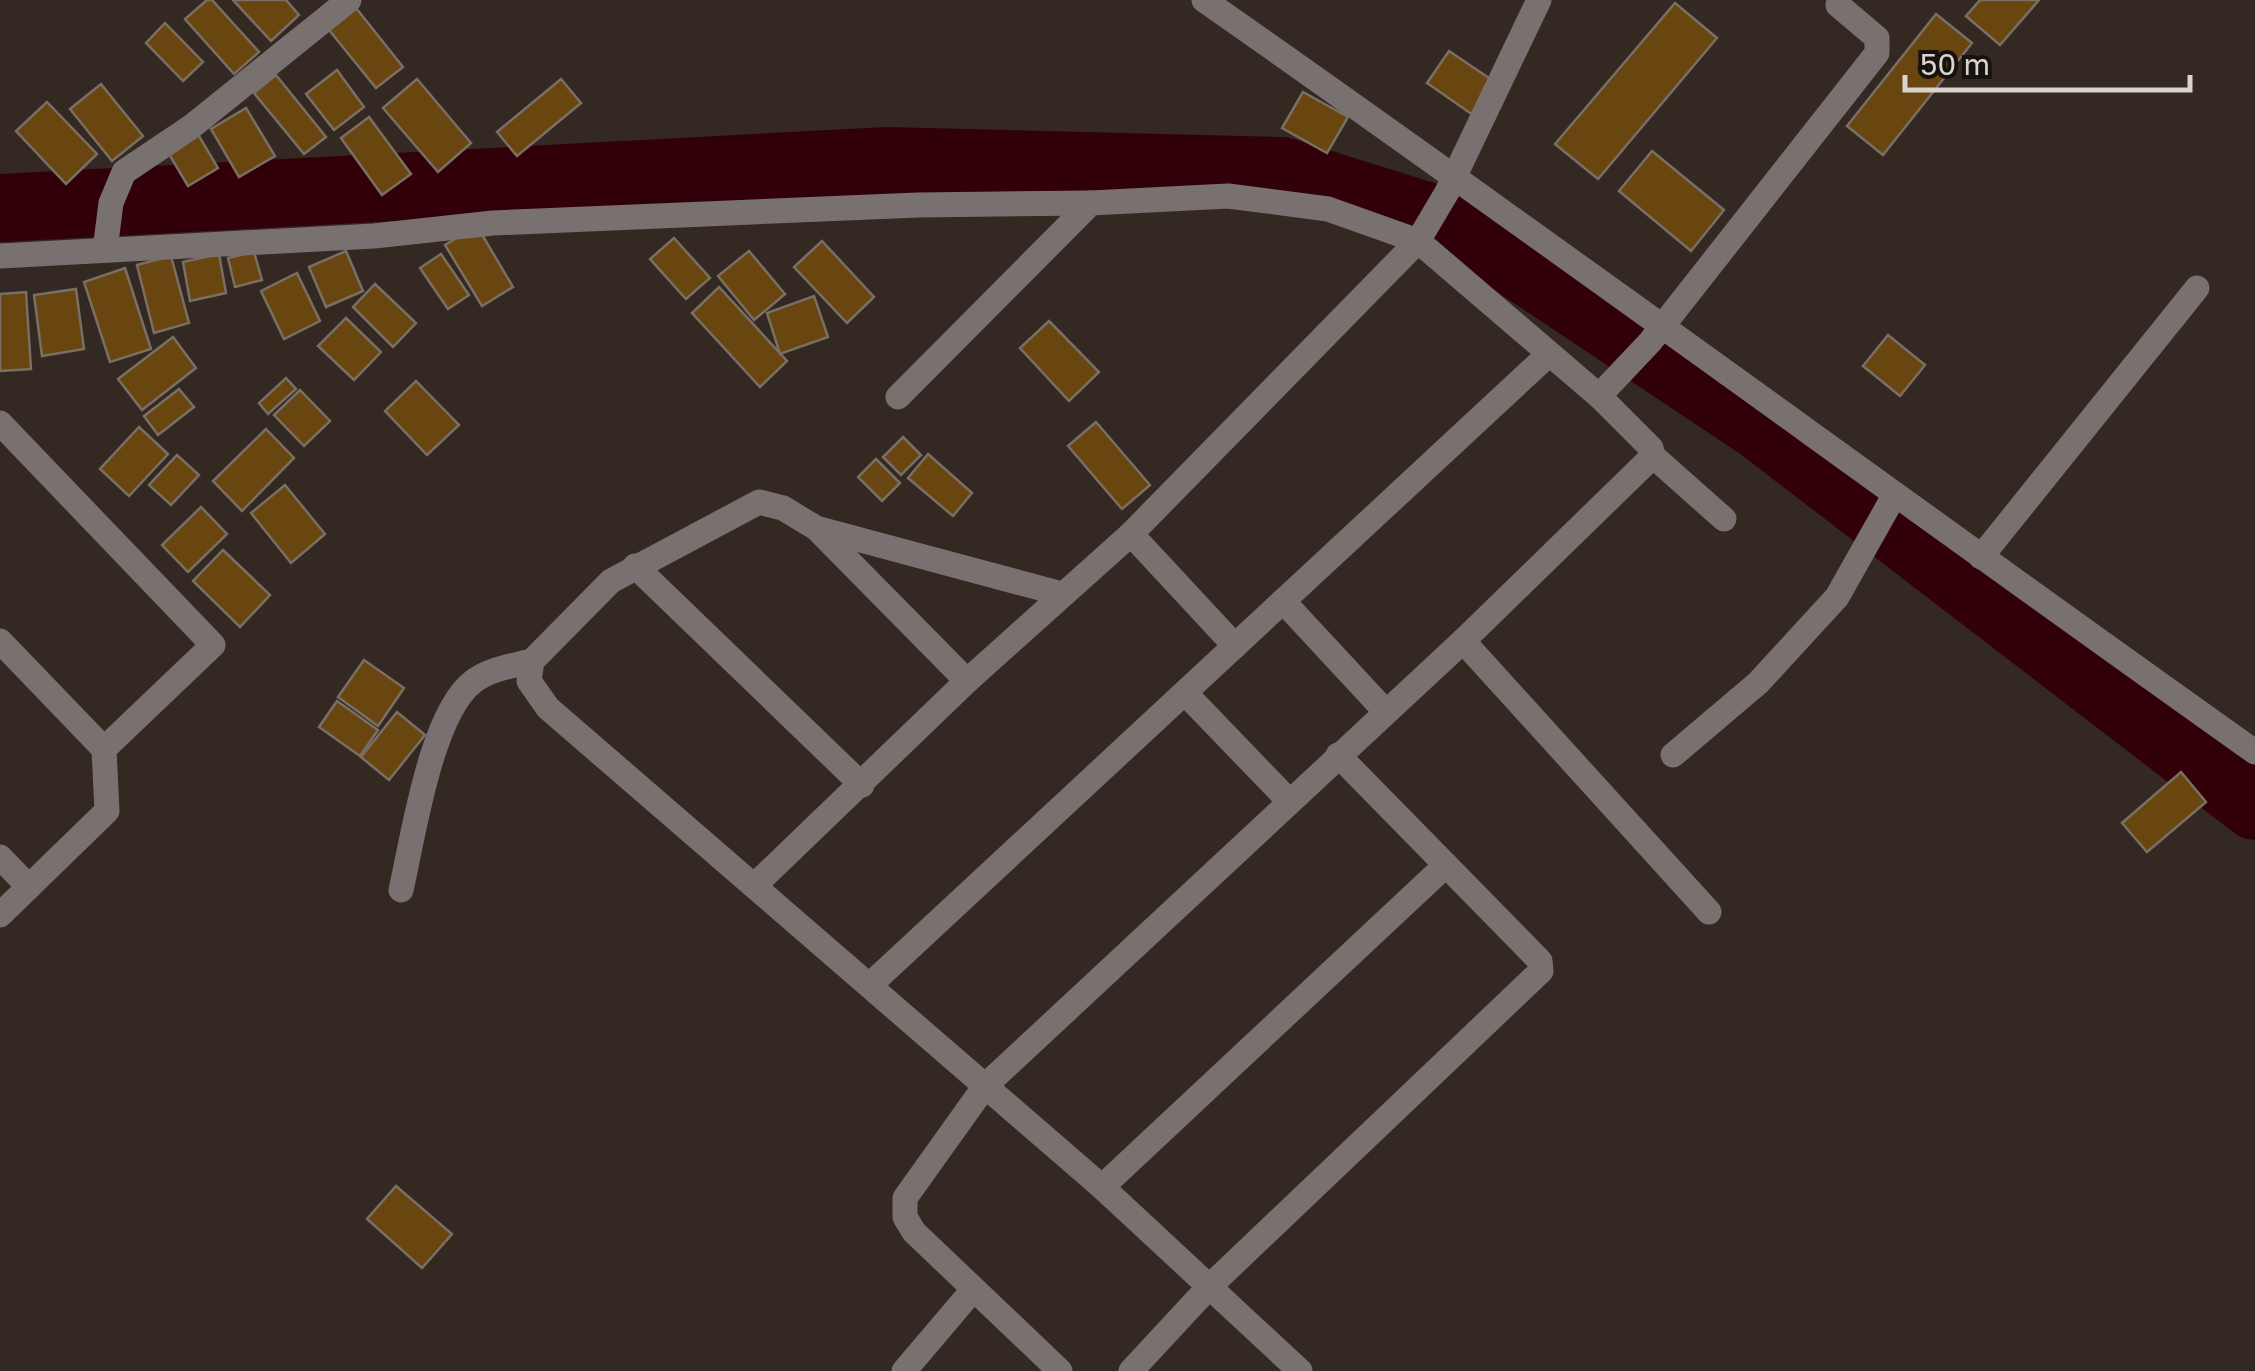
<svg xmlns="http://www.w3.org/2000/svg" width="2255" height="1371" viewBox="0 0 2255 1371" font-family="'Golos Text',sans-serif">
<rect width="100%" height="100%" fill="#342822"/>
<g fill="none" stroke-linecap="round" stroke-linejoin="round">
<!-- river -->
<path stroke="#310009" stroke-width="68" d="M0,208L887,161L1282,171L1461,227L1761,427L2255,806"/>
</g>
<!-- building -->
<g fill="#69450f" stroke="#796f64" stroke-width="2.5">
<path d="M207,0H212L259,52L234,74L185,19Z"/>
<path d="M233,0H286L299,15L271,41Z"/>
<path d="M1980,0H2039L2000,45L1966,16Z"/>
<path d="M1675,3L1717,38L1598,179L1555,144Z"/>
<path d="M356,8L403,67L376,88L329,30Z"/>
<path d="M1936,14L1972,43L1883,155L1847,126Z"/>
<path d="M165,23L203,62L183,81L146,43Z"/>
<path d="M1449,51L1495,82L1473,115L1427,83Z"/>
<path d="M337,70L364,107L334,130L306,94Z"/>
<path d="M276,75L326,137L304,154L254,93Z"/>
<path d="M417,79L471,143L438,172L383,108Z"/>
<path d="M561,79L581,103L517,156L497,132Z"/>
<path d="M101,84L143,136L112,161L70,109Z"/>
<path d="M1303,92L1348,117L1327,153L1282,128Z"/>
<path d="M47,102L97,154L66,184L16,131Z"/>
<path d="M246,108L275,156L239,177L211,129Z"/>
<path d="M369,117L411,174L382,195L341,138Z"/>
<path d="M196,131L218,168L188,186L166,149Z"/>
<path d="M1652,151L1724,210L1691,251L1619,191Z"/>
<path d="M477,226L513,287L482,306L445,245Z"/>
<path d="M674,238L710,278L686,299L650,259Z"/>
<path d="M822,241L874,297L847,323L794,267Z"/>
<path d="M346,251L363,291L326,307L309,267Z"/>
<path d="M749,251L785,294L754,320L718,276Z"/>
<path d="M254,252L262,280L235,287L228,258Z"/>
<path d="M219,254L226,293L190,301L183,262Z"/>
<path d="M441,254L469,295L448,309L420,268Z"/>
<path d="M171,256L189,323L154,333L137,265Z"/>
<path d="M125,268L151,349L110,362L84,282Z"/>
<path d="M297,273L320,321L284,339L261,291Z"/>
<path d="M375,284L416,323L393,347L353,307Z"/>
<path d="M719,287L787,361L760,387L692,313Z"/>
<path d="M76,289L84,349L42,356L34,295Z"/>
<path d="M26,292L31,369L0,371V294Z"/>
<path d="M814,296L828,337L780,354L767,313Z"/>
<path d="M346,318L381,352L354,380L318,346Z"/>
<path d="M1049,321L1099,372L1069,401L1020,348Z"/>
<path d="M1888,335L1925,365L1900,396L1863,366Z"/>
<path d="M173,337L196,368L142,410L118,379Z"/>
<path d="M286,378L296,389L268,414L259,403Z"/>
<path d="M416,381L459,425L427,455L385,411Z"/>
<path d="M179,389L194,407L158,435L144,416Z"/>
<path d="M300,390L330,421L304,446L274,415Z"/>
<path d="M1096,422L1150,485L1122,509L1068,446Z"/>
<path d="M139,427L168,454L129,496L100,469Z"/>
<path d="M266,429L294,458L242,511L213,481Z"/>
<path d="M903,437L921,455L901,475L883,457Z"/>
<path d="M928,454L972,493L953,516L908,478Z"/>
<path d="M177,455L199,475L171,505L149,485Z"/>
<path d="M876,459L900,483L882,501L858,477Z"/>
<path d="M285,485L325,534L291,563L251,513Z"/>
<path d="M201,507L227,534L188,572L162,545Z"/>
<path d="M223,550L270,595L240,627L193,581Z"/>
<path d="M364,660L404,688L378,726L338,697Z"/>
<path d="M337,701L378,730L360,756L319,727Z"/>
<path d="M397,712L425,735L389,780L361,757Z"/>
<path d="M2181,772L2206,802L2147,852L2122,823Z"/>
<path d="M396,1186L452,1234L422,1268L367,1219Z"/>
</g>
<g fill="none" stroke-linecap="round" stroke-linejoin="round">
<!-- minor -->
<g stroke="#797170" stroke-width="25">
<path d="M1204,0C1557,247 1904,503 2255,752"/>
<path d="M105,250L111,203L124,172L191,127L349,0"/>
<path d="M0,256L374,236L493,223L918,205L1091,203"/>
<path d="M1599,396L1650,342L1877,53V38L1838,5"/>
<path d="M898,397L1091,203L1228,196L1328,209L1418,241L1599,396L1651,448L1653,456L1724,519"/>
<path d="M0,423L213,645L104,749L107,811L0,915"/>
<path d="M820,532L967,681"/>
<path d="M1131,534L1235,646"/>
<path d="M1981,557L2197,288"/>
<path d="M635,566L862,785"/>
<path d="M1062,594L816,528L783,508L759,502L611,581L532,661L529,681L548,708L1102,1187L1300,1371"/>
<path d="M1283,601L1386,712"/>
<path d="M0,641L104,749"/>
<path d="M1463,641L1709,912"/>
<path d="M1185,693L1289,801"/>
<path d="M1673,755L1758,683L1837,597L1894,496"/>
<path d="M0,857L29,887"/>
<path d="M755,885L967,681L1131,534L1418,241L1447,192L1539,0"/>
<path d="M401,890C413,838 431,712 474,681C490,669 512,666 532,661"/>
<path d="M871,984L1549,354"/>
<path d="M1102,1187L1446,865"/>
<path d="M904,1371L972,1291"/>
<path d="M1060,1371L914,1232L905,1217V1198L985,1086L1463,641L1653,456"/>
<path d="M1131,1371L1208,1288L1541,971L1540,961L1338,755"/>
</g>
</g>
<!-- scale -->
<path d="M1905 75v15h285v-15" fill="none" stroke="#dbd3ce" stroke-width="5"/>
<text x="1920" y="75" font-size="30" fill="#dbd3ce" stroke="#18120f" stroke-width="8" paint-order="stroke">50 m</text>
</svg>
